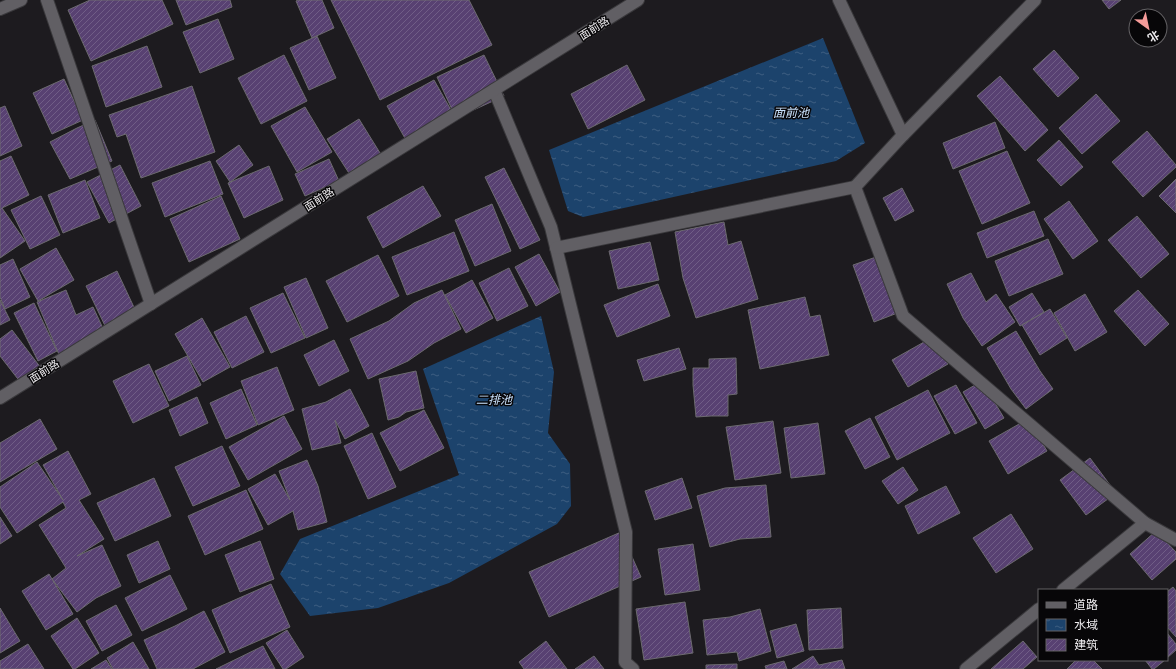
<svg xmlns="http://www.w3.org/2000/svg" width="1176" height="669" viewBox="0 0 1176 669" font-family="'Roboto Condensed','Noto Sans SC',sans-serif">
<defs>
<pattern id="water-ripples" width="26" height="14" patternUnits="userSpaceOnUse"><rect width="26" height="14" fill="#1c436c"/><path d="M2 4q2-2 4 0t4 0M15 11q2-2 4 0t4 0" fill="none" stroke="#3d5e81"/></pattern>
<pattern id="building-hatch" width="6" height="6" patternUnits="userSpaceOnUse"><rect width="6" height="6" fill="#584172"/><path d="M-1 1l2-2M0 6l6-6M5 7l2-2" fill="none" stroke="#705d86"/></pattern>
</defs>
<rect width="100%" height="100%" fill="#1d1b1f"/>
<!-- water -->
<g fill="url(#water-ripples)">
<path d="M823,38L865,143L836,161L583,217L568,211L549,150Z"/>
<path d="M541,316L554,372L548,433L570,464L571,506L557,524L449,583L378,608L310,616L280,574L300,539L459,475L423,369Z"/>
</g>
<!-- building -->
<g fill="url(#building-hatch)" stroke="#6c6a6f">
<path d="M90,0H162L173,24L91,61L68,10Z"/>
<path d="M176,0H230L232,7L186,25Z"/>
<path d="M298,0H322L334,28L312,38L296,1Z"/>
<path d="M331,0H469L492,45L380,100Z"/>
<path d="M1102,0H1121L1109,9Z"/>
<path d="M218,19L234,59L200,73L183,32Z"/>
<path d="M317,36L336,78L309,90L290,48Z"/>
<path d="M147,46L162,87L106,107L92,66Z"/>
<path d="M1054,50L1079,78L1058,97L1033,69Z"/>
<path d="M284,55L307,101L261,124L238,78Z"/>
<path d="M484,55L504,96L456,118L437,77Z"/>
<path d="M627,65L645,100L588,129L571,94Z"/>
<path d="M1000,76L1048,130L1025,151L977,96Z"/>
<path d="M64,79L83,120L52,134L33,93Z"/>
<path d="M434,80L455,117L407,142L387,106Z"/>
<path d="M192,86L215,152L141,178L126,134L117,137L109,115Z"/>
<path d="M1096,94L1120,121L1082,154L1059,128Z"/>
<path d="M5,106L22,146L0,156V108Z"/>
<path d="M305,107L332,152L297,172L271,126Z"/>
<path d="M359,119L385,161L354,181L327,139Z"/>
<path d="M95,120L112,161L70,179L50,142L77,128Z"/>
<path d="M995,122L1005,148L953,169L943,143Z"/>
<path d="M1147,131L1176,165V167L1143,197L1112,162Z"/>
<path d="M1059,140L1083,167L1061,186L1037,160Z"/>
<path d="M239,145L253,165L230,182L216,161Z"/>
<path d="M1007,151L1030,203L982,224L959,171Z"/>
<path d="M11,156L29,195L2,208L25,241L0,258V161Z"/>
<path d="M329,159L339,181L305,196L295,174Z"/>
<path d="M210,161L223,194L165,217L152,183Z"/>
<path d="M120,165L141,206L109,223L87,182Z"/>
<path d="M269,166L283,200L244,218L228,183Z"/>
<path d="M504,168L540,240L520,249L485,177Z"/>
<path d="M1176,179V213L1159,196Z"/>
<path d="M85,180L100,218L63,233L48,195Z"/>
<path d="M423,186L441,216L383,248L367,217Z"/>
<path d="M902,188L914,211L895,221L883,198Z"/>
<path d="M41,196L60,235L30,249L11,210Z"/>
<path d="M221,196L240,239L189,262L170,219Z"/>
<path d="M1069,201L1098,241L1073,259L1044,219Z"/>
<path d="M492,204L511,251L475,266L455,220Z"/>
<path d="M1034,211L1044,236L987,258L977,233Z"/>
<path d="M1137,216L1169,254L1141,278L1108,240Z"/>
<path d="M724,222L728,245L741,241L758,299L696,318L683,278L675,232Z"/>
<path d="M454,232L469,271L407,295L392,257Z"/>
<path d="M1048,239L1063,274L1009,296L995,261Z"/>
<path d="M650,242L659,280L618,289L609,251Z"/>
<path d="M56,248L74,280L38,301L20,269Z"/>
<path d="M539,254L560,292L536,306L515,267Z"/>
<path d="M378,255L399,296L347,322L326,281Z"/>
<path d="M879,256L900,312L874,322L853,265Z"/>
<path d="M13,259L30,297L5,309L0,297V265Z"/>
<path d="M509,268L528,306L497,321L479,283Z"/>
<path d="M117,271L139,318L108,332L86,286Z"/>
<path d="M971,273L986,302L996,294L1015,322L982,346L963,318L947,284Z"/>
<path d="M306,278L328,328L306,338L284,287Z"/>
<path d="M472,280L493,318L466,333L445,295Z"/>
<path d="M658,284L670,316L617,337L604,305Z"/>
<path d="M66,290L76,315L93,307L107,337L60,357L37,302Z"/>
<path d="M442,290L461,329L434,343L408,361L368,379L350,339L389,321L414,303Z"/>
<path d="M1138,290L1169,324L1145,346L1114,311Z"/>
<path d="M283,293L305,338L271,353L250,308Z"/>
<path d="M1032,293L1044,312L1020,326L1009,307Z"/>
<path d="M1085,294L1107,332L1075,351L1054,313Z"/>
<path d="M805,297L810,317L820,315L829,355L760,369L748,310Z"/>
<path d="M0,300L10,320L0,325Z"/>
<path d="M34,303L57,351L38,361L14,313Z"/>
<path d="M1050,309L1067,338L1040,355L1022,325Z"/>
<path d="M246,316L264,352L232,368L214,332Z"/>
<path d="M202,318L230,367L203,382L175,334Z"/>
<path d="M12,330L41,368L21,383L0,356V339Z"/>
<path d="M1016,331L1040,371L1053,389L1026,409L1011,389L987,348Z"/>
<path d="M933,337L948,364L908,387L892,360Z"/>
<path d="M334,340L349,371L319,386L304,355Z"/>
<path d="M679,348L686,369L644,381L637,360Z"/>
<path d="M187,356L201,385L169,401L155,371Z"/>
<path d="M736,358L737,394L728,395V416H711L696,417L693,385V368H709V359Z"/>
<path d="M149,364L169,406L133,423L113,381Z"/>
<path d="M277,367L294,410L258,425L241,381Z"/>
<path d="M416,371L424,408L406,412L399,417L388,420L379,379Z"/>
<path d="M982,381L1004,418L985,429L963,392Z"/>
<path d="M956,385L977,423L955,434L934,396Z"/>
<path d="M241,389L257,425L226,439L210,403Z"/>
<path d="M350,389L369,426L345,439L335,420L341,443L312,450L302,409L326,402Z"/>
<path d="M928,390L950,433L897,460L875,417Z"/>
<path d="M197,397L208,423L180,436L169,410Z"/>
<path d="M424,410L444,448L400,471L380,433Z"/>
<path d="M284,416L302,449L248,480L229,447Z"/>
<path d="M870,418L890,457L865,469L845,431Z"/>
<path d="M40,419L57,449L0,482V443Z"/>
<path d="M1028,419L1047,451L1008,474L989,441Z"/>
<path d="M773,421L781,473L735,480L726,427Z"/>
<path d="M818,423L825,474L791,478L784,428Z"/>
<path d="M372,433L396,487L368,499L344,446Z"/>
<path d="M222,446L240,486L193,506L175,467Z"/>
<path d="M68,451L91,494L79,500L104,539L77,556L102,545L121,586L96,598L77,612L52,579L66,568L39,525L66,508L63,502L17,533L0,507V487L37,462L63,500L43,465Z"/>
<path d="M1090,458L1116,493L1086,515L1060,480Z"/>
<path d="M307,460L318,486L327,522L298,530L293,511L268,525L248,489L275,474L290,500L279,471Z"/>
<path d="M903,467L918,490L898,504L882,481Z"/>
<path d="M154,478L171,516L115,541L97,503Z"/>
<path d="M682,478L692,508L655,520L645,491Z"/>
<path d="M766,485L771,537L740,539L710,547L697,496L725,488Z"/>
<path d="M946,486L960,513L918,534L905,506Z"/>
<path d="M246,490L263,529L205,555L188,516Z"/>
<path d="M1011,514L1033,549L996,573L973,538Z"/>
<path d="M0,517L12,536L0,544Z"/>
<path d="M1156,531L1176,552V559L1152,580L1130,554Z"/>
<path d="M621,532L641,577L549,617L529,572Z"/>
<path d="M158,541L170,569L139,583L127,555Z"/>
<path d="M260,541L274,579L240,592L225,555Z"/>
<path d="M693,544L700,590L665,595L658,549Z"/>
<path d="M49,574L73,614L46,630L22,591Z"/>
<path d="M170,575L187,609L142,631L125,598Z"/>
<path d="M271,584L290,627L230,653L212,610Z"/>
<path d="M1173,587L1176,591V637L1167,627V592Z"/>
<path d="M685,602L693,653L644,660L636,609Z"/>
<path d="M116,605L132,635L102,651L86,621Z"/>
<path d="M0,608L20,641L0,653Z"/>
<path d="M841,608L843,648L809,650L807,610Z"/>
<path d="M760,609L771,651L739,661L737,652L707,655L703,620L730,617Z"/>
<path d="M204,611L225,652L193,669H157L144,640L175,626Z"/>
<path d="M77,618L99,653L75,669H73L51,636Z"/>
<path d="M796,624L804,651L777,658L770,631Z"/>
<path d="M287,630L304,657L286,669H283L266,643Z"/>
<path d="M1167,633L1176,644V650L1167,658Z"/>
<path d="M546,641L567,669H524L519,662Z"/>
<path d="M1023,641L1037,657L1023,669H991Z"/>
<path d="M133,642L149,669H113L107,658Z"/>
<path d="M28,644L44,669H0V661Z"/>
<path d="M263,646L275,669H216Z"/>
<path d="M594,656L604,669H575Z"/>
<path d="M813,656L819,665L842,660L845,669H792Z"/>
<path d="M106,660L112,669H91Z"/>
<path d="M1076,660H1093L1102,669H1067Z"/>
<path d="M1145,660H1165L1154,669H1152Z"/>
<path d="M784,661L787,669H766L765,666Z"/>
<path d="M737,664V669H706V665Z"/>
</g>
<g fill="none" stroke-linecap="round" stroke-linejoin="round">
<defs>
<g id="minor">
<path d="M47,0L151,304"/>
<path d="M839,0L903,135L855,187L903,316L1145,523L1063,590"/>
<path d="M0,9L21,0"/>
<path d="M494,90L551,227L626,532L625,662L633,669"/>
<path d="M903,135L1035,0"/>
<path d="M556,248L855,187"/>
<path d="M0,398L638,0"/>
<path d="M1145,523L1176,540"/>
<path d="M966,669L1039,609"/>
</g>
</defs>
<!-- minor casing -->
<use href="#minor" stroke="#3a393c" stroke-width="14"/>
<!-- minor -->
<use href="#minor" stroke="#615f64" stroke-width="12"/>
</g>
<g text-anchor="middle" stroke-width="3" stroke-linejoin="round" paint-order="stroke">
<!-- street labels -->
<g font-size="11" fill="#efedf0" stroke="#070608">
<text transform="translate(594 28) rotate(-32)" y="4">面前路</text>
<text transform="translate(319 199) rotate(-32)" y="4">面前路</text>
<text transform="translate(44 371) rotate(-32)" y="4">面前路</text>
</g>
<!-- water labels -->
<g font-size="12" font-style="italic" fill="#cae2fd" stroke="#070608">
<text x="791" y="117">面前池</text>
<text x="494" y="404">二排池</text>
</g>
</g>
<!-- legend -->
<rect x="1038" y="589" width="130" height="72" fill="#070608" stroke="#646265"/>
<rect x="1046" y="602" width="20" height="6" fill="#615f64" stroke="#646265"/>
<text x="1074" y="609" font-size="12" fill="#efedf0">道路</text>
<rect x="1046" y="619" width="20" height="12" fill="url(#water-ripples)" stroke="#646265"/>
<text x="1074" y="629" font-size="12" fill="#efedf0">水域</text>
<rect x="1046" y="639" width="20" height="12" fill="url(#building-hatch)" stroke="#646265"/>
<text x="1074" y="649" font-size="12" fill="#efedf0">建筑</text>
<!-- north arrow -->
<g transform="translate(1148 28) rotate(147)"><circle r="19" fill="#070608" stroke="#646265"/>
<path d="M0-3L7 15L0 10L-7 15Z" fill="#f59b99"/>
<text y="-6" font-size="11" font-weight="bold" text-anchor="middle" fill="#efedf0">北</text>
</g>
</svg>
